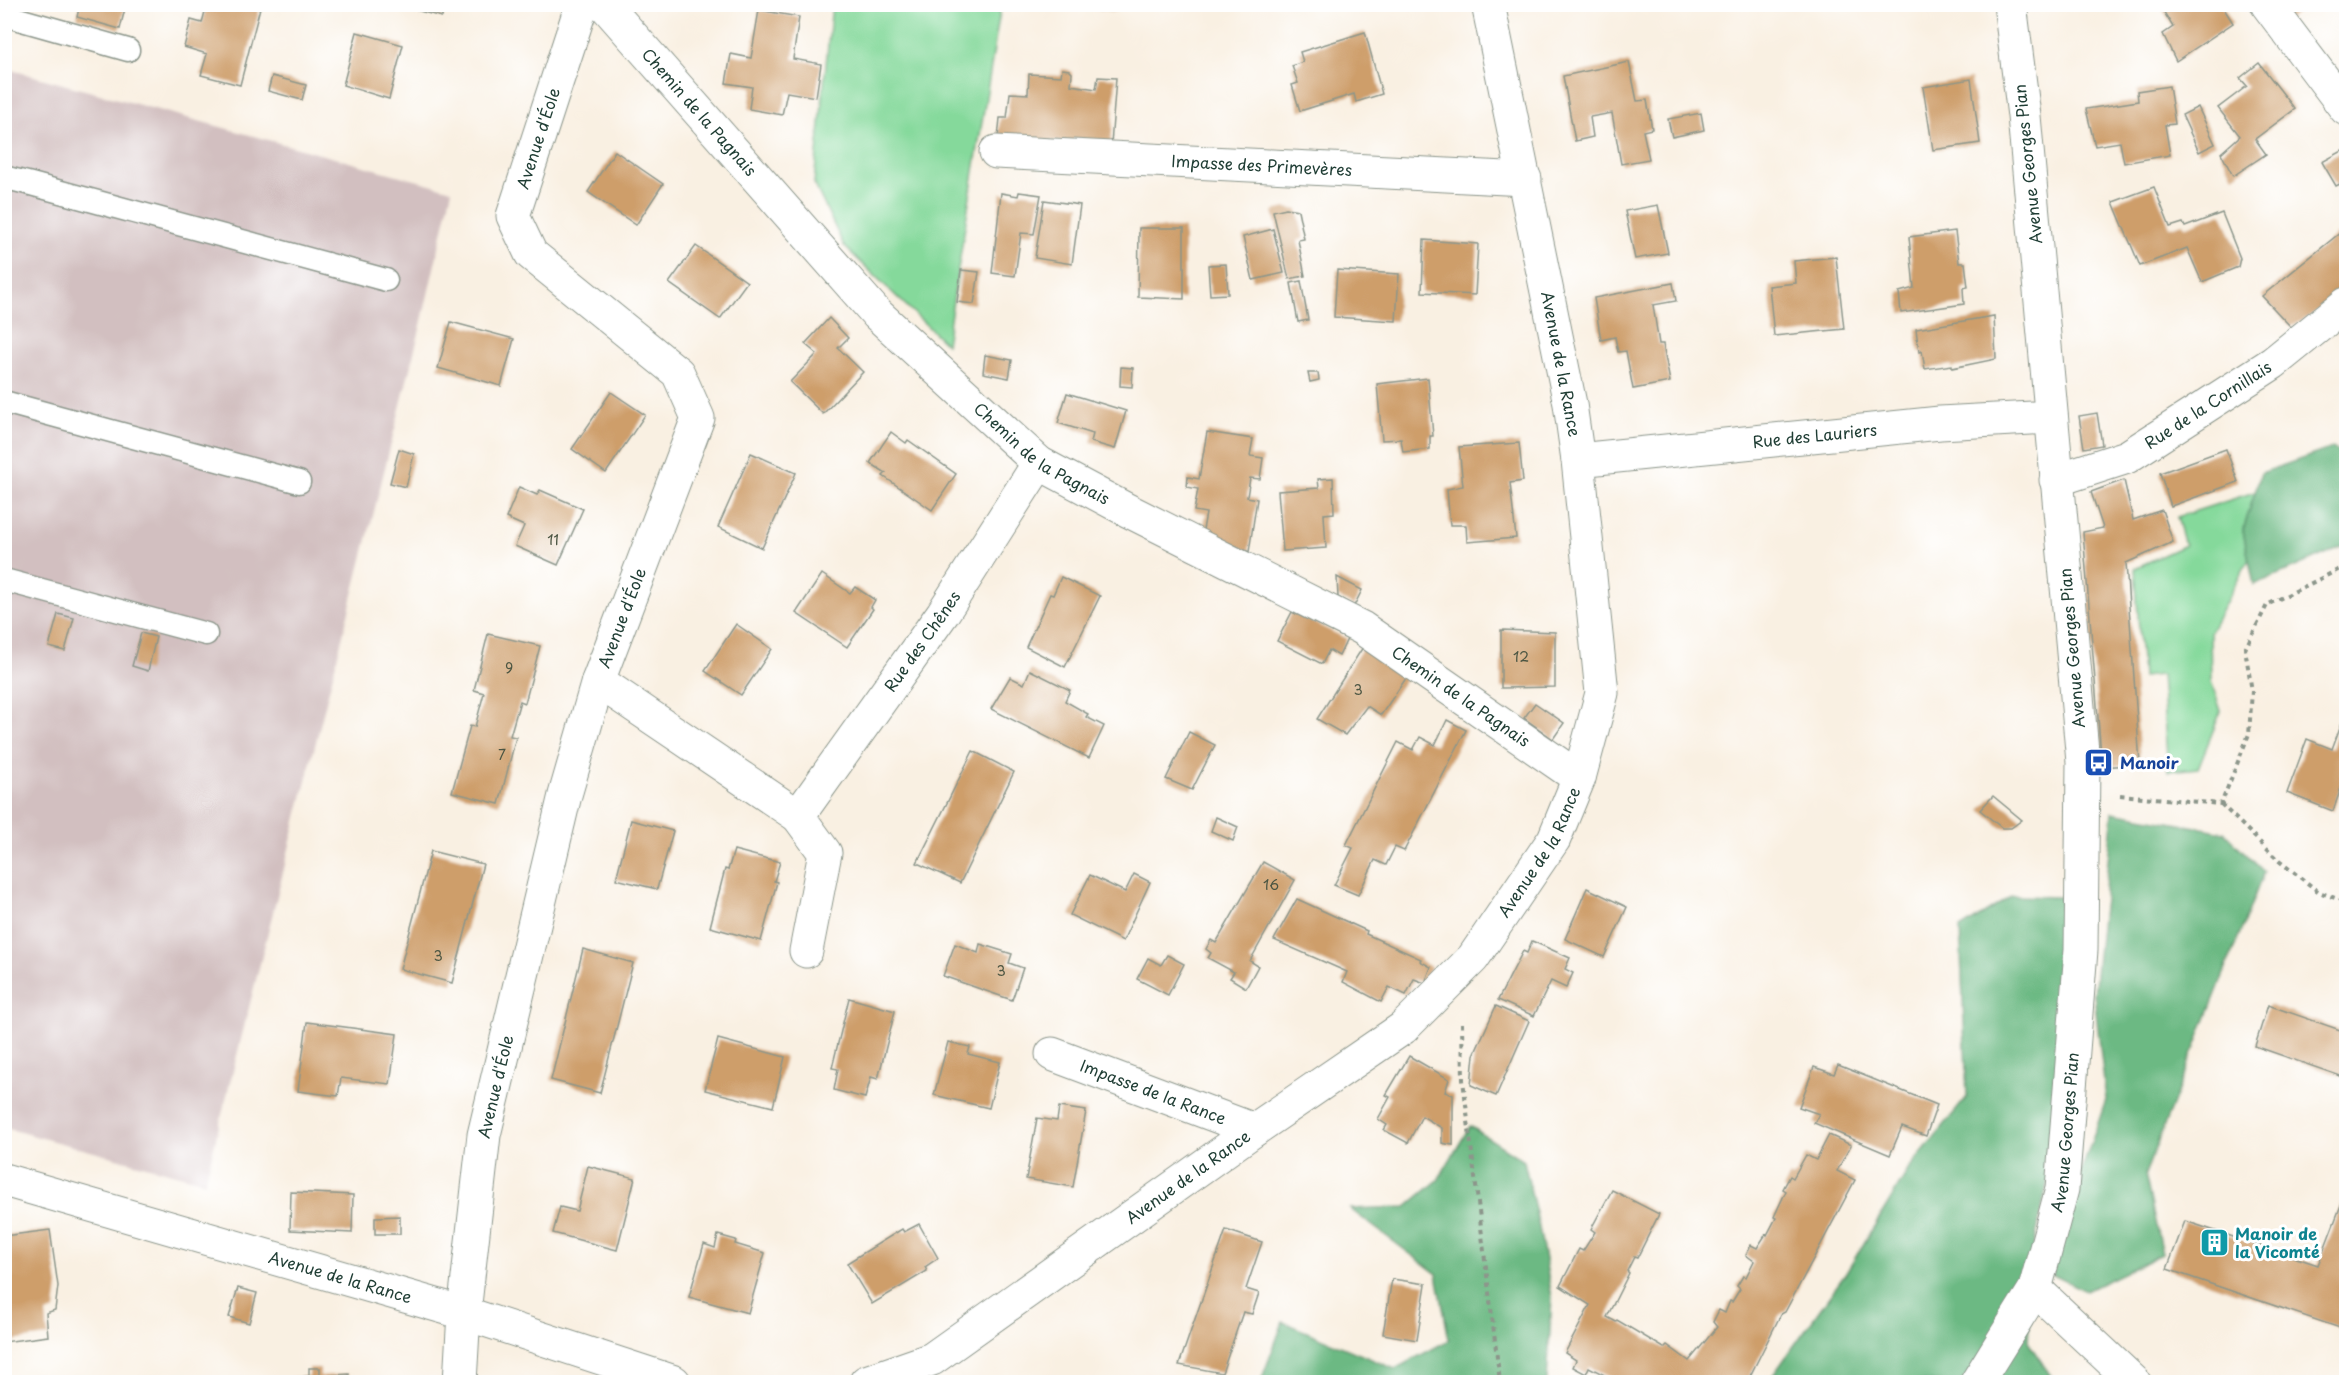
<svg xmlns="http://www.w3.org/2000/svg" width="2351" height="1387" viewBox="0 0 2351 1387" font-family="'Playpen Sans',sans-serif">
<rect width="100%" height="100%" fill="#fff"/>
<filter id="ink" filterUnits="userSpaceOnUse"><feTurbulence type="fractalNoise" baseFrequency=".0167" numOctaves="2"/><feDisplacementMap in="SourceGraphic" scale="12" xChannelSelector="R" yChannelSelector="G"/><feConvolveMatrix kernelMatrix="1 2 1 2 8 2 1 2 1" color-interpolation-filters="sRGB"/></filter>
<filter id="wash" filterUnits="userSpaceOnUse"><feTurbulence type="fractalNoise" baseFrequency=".008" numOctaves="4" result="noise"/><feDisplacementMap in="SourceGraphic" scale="24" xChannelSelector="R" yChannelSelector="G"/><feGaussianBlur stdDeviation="1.35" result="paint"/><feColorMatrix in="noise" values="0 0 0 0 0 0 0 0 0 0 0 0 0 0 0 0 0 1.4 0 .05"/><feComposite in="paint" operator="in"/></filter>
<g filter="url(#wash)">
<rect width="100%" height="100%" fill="#f9f0e2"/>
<!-- industrial -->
<path fill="#d2bfc0" d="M4,68L452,190L421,325L205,1182L5,1128Z"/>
<!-- green -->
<g fill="#85d99b" stroke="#528b68" stroke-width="1.5">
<path d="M832,5H1001L946,344L844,246L814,183Z"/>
<path d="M2255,492L2243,531L2249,559L2210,632L2211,681L2221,711L2198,768L2168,771L2161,675L2142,677L2135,568L2185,545L2177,517Z"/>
</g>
<!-- forest -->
<g fill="#6cb983" stroke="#467b5c" stroke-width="1.5">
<path d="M2332,448L2346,455V545L2254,585L2243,531L2261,473Z"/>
<path d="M2113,812L2224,832L2264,872L2145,1174L2162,1254L2086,1291L2051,1274L2082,1169L2106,1100L2094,994Z"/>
<path d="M2012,896L2061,897L2068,955L2054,1152L2033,1250L2028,1342L2055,1382H1768L1846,1273L1910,1167L1967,1097L1960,929Z"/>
<path d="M1470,1126L1524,1161L1538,1222L1552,1297L1547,1382H1263L1262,1378L1283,1322L1395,1369L1449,1340L1437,1274L1350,1209L1406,1207L1438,1180Z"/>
</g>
<g id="blocks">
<!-- building -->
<g fill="#ce9e6b">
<path d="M80,4H126L120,29L77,17Z"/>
<path d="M207,4H261L240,85L201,75L207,54L184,47L191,20L202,23Z"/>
<path d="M393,4H445L442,17Z"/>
<path d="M1081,4H1117V11L1081,8Z"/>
<path d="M2159,4H2221L2233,23L2176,61L2163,34L2173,27Z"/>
<path d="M2275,4H2307L2288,20Z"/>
<path d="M759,10L799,17L793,59L821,64L816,97L787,92L782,115L749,109L752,87L726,83L731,54L751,58Z"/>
<path d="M357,32L403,45L389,99L343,85Z"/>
<path d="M1365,32L1382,94L1356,102L1354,94L1300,111L1292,85L1298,83L1292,66L1303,62L1300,52Z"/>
<path d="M1629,62L1637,101L1647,100L1652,129L1643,131L1649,159L1621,164L1612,113L1590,117L1593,137L1575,141L1563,76Z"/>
<path d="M2259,63L2295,109L2255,139L2266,154L2233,176L2221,153L2240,136L2218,108L2247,86L2240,78Z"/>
<path d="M1062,69L1069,70L1072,73L1071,85L1096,89L1098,77L1116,78L1111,145L998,138L1000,118H1007L1010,93L1028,94L1029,74L1061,76Z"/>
<path d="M272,76L306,85L302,100L268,91Z"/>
<path d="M1971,79L1980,143L1933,150L1923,87Z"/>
<path d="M2169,86L2175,124L2165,125L2170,155L2124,163L2120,142L2095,146L2086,109L2138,101L2137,91Z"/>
<path d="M2198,107L2215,144L2199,152L2182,115Z"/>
<path d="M1701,113L1704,130L1672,137L1668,119Z"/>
<path d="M2346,149V181L2336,186L2322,162Z"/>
<path d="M615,151L663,184L636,225L588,192Z"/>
<path d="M2154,187L2170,227L2183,223L2185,227L2222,213L2240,258L2238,267L2202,282L2187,248L2140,266L2113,202Z"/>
<path d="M1019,192L1041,195L1034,234L1021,233L1015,276L992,273L1001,193L1018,196Z"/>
<path d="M1044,200L1080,205L1072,264L1035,258Z"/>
<path d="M1658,205L1668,253L1635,259L1625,211Z"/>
<path d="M1286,208L1298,210L1304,239L1298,240L1305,276L1289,279L1273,211Z"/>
<path d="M1139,228H1184V299L1138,297Z"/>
<path d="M2346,228V286L2313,314L2291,327L2262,296Z"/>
<path d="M1273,229L1284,273L1253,280L1243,237Z"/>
<path d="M1955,231L1959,263H1965L1968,287L1963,288L1964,304L1901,313L1899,292L1914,288L1909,237Z"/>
<path d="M1424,240L1478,244L1475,295L1422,292Z"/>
<path d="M696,246L747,282L720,319L669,283Z"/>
<path d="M1836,257L1844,329L1774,336L1769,286L1796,283L1794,261Z"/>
<path d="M1226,264L1228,294L1210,295L1208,265Z"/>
<path d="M961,270L979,272L974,304L957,302Z"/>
<path d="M1337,270L1399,274L1396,321L1334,317Z"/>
<path d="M1301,281L1308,320L1298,322L1291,283Z"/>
<path d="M1673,283L1676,301L1653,305L1659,344H1663L1670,382L1633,389L1626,351L1618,352L1615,337L1601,340L1594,298Z"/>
<path d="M1994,316L1996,359L1952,368V365L1925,369L1922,351L1919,352L1916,329Z"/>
<path d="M829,318L848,338L838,348L863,372L823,414L790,382L817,354L805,344Z"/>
<path d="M451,322L514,339L501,386L438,368Z"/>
<path d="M985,355L1012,360L1009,378L983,373Z"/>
<path d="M1121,367L1133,368L1132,387L1120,386Z"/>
<path d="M1308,373H1318L1319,380L1310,382Z"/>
<path d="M1428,378L1433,436H1430V449L1403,452L1401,439L1382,440L1377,384Z"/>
<path d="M611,392L645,415L606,473L572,449Z"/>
<path d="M1067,393L1126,411L1115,449L1091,442L1093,434L1058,423Z"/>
<path d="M2097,413L2102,445L2084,448L2079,416Z"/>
<path d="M891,432L906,443L908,440L956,474L932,510L883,476L886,473L870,463Z"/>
<path d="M1207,432L1253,439L1250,456L1263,458L1260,479L1250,478L1247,497L1257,499L1249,552L1203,530L1206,513L1194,511L1198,489L1187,487L1188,477L1199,479Z"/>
<path d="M1519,443L1523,481L1510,483L1516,538L1467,542L1466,525H1450L1447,489L1463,486L1459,447Z"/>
<path d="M399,449L414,454L406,487L390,483Z"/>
<path d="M2226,449L2238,482L2171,506L2160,473Z"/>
<path d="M751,453L796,473L762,548L718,527Z"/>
<path d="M1333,478L1334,513L1324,514L1326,548L1283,551L1278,491L1319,488L1318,479Z"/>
<path d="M2124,480L2133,520L2162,510L2173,542L2126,563L2140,764L2102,767L2083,532L2103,528L2091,492Z"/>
<path d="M519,487L537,495L540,490L583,509L558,565L515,546L524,526L506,518Z"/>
<path d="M822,574L850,593L855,587L875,600L871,607L873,609L847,647L796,613Z"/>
<path d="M1061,577L1100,596L1065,667L1026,647L1050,594L1053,595Z"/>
<path d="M1337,577L1362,590L1354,606L1338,597Z"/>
<path d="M1292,612L1347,639L1339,656L1329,650L1322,664L1277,641Z"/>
<path d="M58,614L74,618L65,651L49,647Z"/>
<path d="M736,624L772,649L741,695L705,671Z"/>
<path d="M1501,630L1555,632V687L1501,688Z"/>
<path d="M141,633L156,637L148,671L132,666Z"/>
<path d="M488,634L540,646L525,703L520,701L510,736L516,737L499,804L452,792L470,726L475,727L484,693L474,690Z"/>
<path d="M1363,647L1409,674L1381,715L1367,706L1345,735L1317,719Z"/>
<path d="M1030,670L1070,690L1065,701L1088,714L1086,717L1104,726L1089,758L991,709L1010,677L1024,684Z"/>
<path d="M1535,703L1564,723L1553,739L1524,718Z"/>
<path d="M2346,711V790L2341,788L2333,811L2287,793L2307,739L2332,749Z"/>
<path d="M1447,720L1466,730L1404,851L1395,847L1386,865L1375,860L1358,895L1334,885L1353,848L1346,845L1398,742L1413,750L1420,737L1435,745Z"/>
<path d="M1189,732L1215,745L1192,790L1166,779Z"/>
<path d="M973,751L1014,772L960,883L917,863Z"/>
<path d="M1993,796L2022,820L2011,828H2002L1980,810Z"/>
<path d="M1216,817L1238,827L1233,841L1211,831Z"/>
<path d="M631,820L673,831L657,889L616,879Z"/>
<path d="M734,850L780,862L774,881L777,882L761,941L710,927L725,869L728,870Z"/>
<path d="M431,851L483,864L452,983L400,969Z"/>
<path d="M1263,862L1295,880L1250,961L1258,966L1246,988L1230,978L1234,972L1208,958L1211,953L1206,949L1211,940L1216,943Z"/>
<path d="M1134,874L1150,882L1123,941L1070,915L1090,875L1125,892Z"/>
<path d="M1587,888L1627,907L1604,957L1565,939Z"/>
<path d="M1297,899L1367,931L1366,934L1421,959L1420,961L1431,967L1425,983L1414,979L1406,995L1389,987L1381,1002L1343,982L1347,972L1274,940Z"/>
<path d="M1532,941L1570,958L1565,969L1573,973L1566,988L1551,981L1534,1016L1498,1000L1523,951L1527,953Z"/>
<path d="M955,944L978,953L980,944L1012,954L1009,963L1023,968L1012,1000L943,976Z"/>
<path d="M583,949L633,963L600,1093L551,1080Z"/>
<path d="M1167,955L1184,964L1168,995L1137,979L1148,958L1161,965Z"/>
<path d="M849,998L895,1011L878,1079L871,1077L865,1098L834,1090L838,1069L832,1068Z"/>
<path d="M2268,1005L2346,1032V1078L2255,1046Z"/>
<path d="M1496,1006L1529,1021L1496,1096L1471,1085L1474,1055Z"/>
<path d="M307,1022L397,1034L390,1084L341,1078L338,1096L298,1091Z"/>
<path d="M718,1039L785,1057L773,1107L705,1090Z"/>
<path d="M948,1042L970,1047L968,1054L1000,1062L989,1108L934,1095Z"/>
<path d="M1409,1056L1449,1079L1445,1092L1453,1095V1145L1442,1143V1128L1422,1116L1408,1143L1384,1130L1387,1125L1378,1119L1390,1097L1386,1095Z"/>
<path d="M1838,1065L1937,1105L1926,1136L1902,1127L1890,1155L1814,1123L1819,1114L1799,1107L1814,1067L1834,1074Z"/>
<path d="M1059,1107L1086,1111L1073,1187L1026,1179L1037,1118L1057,1121Z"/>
<path d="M1829,1135L1851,1145L1837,1171L1855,1180L1785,1312L1781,1314L1747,1382H1623L1617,1379L1616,1381L1589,1367L1586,1374L1573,1367L1576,1360L1565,1353L1590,1305L1560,1286L1579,1249L1583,1251L1595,1232L1591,1229L1612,1190L1659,1214L1637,1258L1634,1257L1627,1271L1629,1273L1607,1317L1616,1322L1617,1320L1664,1348L1667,1345L1689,1361L1717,1327L1713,1322L1719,1310L1725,1313L1730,1301L1732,1302L1740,1289L1737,1286L1743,1276L1746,1277L1754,1261L1746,1255L1751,1245L1757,1248L1766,1234L1767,1235L1776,1218L1774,1217L1786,1191L1783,1189L1790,1176L1793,1178L1806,1155L1816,1160Z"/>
<path d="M588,1166L635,1178L617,1250L553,1233L560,1207L577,1211Z"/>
<path d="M291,1192L353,1195L352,1233L290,1230Z"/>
<path d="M2346,1192V1330L2167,1269L2185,1221L2318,1265Z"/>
<path d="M400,1216V1234H375V1217Z"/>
<path d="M919,1224L938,1258L925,1267L927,1271L872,1304L847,1263L902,1229L904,1232Z"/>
<path d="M50,1230L58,1286L55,1310L46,1313L48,1336L4,1342V1236Z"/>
<path d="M1226,1230L1262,1242L1246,1289L1259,1293L1252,1314L1243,1312L1222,1373L1179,1365Z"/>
<path d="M718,1235L736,1240L735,1244L765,1253L748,1313L689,1297L704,1244L715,1248Z"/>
<path d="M1392,1279L1426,1284L1417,1340L1383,1334Z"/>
<path d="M238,1288L257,1293L249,1323L229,1317Z"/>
<path d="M309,1368H320V1376L349,1374L350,1382H280V1379L309,1376Z"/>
</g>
</g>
</g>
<g filter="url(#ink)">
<use href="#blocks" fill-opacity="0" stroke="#8c968b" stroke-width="1.5"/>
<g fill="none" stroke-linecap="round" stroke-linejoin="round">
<defs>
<g id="lane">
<path d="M4,15L128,50"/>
<path d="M4,180L7,178L31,184L386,280"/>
<path d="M4,402L299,482"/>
<path d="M4,580L206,634"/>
</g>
<g id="street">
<path id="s1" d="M604,4L877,314L1039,463L1127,510L1362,628L1579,778"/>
<path d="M2267,4L2346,109"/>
<path id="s2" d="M996,152L1525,179"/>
<path id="s3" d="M1578,460L1940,423L2051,417"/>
<path id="s4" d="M2056,480L2127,457L2273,363L2346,304"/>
<path d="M598,681L798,816"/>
<path id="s5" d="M806,951L825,853L798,816L943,613L1039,463"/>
<path id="s6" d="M1052,1054L1254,1130"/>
<path id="s7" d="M4,1180L464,1313L674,1382"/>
<path d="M2035,1289L2134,1382"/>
<path id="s8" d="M460,1382L464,1313L484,1135L565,795L598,681L698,418L678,373L531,254L513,216L582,4"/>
<path id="s9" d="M866,1382L932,1359L1254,1130L1403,1028L1473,958L1554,839L1579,778L1602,693L1578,460L1570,404L1488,4"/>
<path id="s10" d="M1977,1382L2035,1289L2062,1189L2081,950L2083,762L2024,116L2010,4"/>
</g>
</defs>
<!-- lane casing -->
<use href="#lane" stroke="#8c968b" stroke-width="25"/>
<!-- street casing -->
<use href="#street" stroke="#8c968b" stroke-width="35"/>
<!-- path -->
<g stroke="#8c968b" stroke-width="4" stroke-dasharray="4.5 4.5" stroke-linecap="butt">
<path d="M2120,795L2221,804L2249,734L2252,691L2245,649L2267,605L2346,566"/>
<path d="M2221,804L2279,861L2319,892L2346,902"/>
<path d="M1462,1023L1463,1080L1500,1382"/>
</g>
<!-- lane -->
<use href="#lane" stroke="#fff" stroke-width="22"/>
<!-- street -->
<use href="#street" stroke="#fff" stroke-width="33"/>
</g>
</g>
<!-- icons -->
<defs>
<symbol id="bus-square" viewBox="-11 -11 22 22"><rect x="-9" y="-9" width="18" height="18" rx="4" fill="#1a4fb4" stroke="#fff"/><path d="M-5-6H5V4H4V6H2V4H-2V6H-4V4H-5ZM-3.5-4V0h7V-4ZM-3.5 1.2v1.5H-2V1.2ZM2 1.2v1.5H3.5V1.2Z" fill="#fff"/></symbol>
<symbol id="building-square" viewBox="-11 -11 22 22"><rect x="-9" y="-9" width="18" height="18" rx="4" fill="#0f9aa8" stroke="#fff"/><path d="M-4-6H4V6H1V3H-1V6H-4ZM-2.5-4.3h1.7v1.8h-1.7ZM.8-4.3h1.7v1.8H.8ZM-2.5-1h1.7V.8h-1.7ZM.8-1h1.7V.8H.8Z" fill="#fff"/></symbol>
</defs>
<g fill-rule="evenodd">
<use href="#bus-square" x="2082" y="746" width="33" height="33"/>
<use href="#building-square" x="2198" y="1226" width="33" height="33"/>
</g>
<g text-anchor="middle" stroke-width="6" stroke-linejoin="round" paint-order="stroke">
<!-- number labels -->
<g font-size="14" fill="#4b5542">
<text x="553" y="545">11</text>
<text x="1521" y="662">12</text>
<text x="509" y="673">9</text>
<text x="1358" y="695">3</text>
<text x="502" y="760">7</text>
<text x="1271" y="890">16</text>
<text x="438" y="961">3</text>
<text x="1001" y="976">3</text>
</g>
<!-- street labels -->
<g font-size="16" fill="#1f3d34" stroke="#fff">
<text dy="6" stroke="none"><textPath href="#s1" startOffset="144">Chemin de la Pagnais</textPath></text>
<text dy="6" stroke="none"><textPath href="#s8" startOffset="1360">Avenue d'Éole</textPath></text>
<text transform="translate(2028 164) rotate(-96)" y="6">Avenue Georges Pian</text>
<text dy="6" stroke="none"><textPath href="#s2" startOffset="266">Impasse des Primevères</textPath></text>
<text transform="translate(1561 364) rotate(79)" y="6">Avenue de la Rance</text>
<text dy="6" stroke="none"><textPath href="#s4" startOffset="171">Rue de la Cornillais</textPath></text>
<text dy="6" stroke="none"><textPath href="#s3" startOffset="238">Rue des Lauriers</textPath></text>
<text dy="6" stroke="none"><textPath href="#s1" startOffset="630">Chemin de la Pagnais</textPath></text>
<text dy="6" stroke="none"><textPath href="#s8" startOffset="784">Avenue d'Éole</textPath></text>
<text dy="6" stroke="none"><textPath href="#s5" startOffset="360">Rue des Chênes</textPath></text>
<text transform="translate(2072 648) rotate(-95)" y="6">Avenue Georges Pian</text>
<text dy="6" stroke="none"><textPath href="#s1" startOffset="1116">Chemin de la Pagnais</textPath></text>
<text dy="6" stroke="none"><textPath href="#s9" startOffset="870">Avenue de la Rance</textPath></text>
<text dy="6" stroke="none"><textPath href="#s8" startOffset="298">Avenue d'Éole</textPath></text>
<text dy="6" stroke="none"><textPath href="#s6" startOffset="108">Impasse de la Rance</textPath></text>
<text dy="6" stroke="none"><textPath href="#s10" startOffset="270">Avenue Georges Pian</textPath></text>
<text dy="6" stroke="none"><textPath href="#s9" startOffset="384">Avenue de la Rance</textPath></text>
<text dy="6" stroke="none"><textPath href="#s7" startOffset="350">Avenue de la Rance</textPath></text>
</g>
<!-- transit labels -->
<g font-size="16" font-weight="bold" fill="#164399" stroke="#fff" text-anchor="start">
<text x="2120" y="769">Manoir</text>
</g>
<!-- culture labels -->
<g font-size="16" font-weight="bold" fill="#0d838f" stroke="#fff" text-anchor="start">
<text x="2235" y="1240">Manoir de<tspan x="2235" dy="18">la Vicomté</tspan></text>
</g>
</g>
<!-- margin -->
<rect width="2351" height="1387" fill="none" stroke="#fff" stroke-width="24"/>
</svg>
